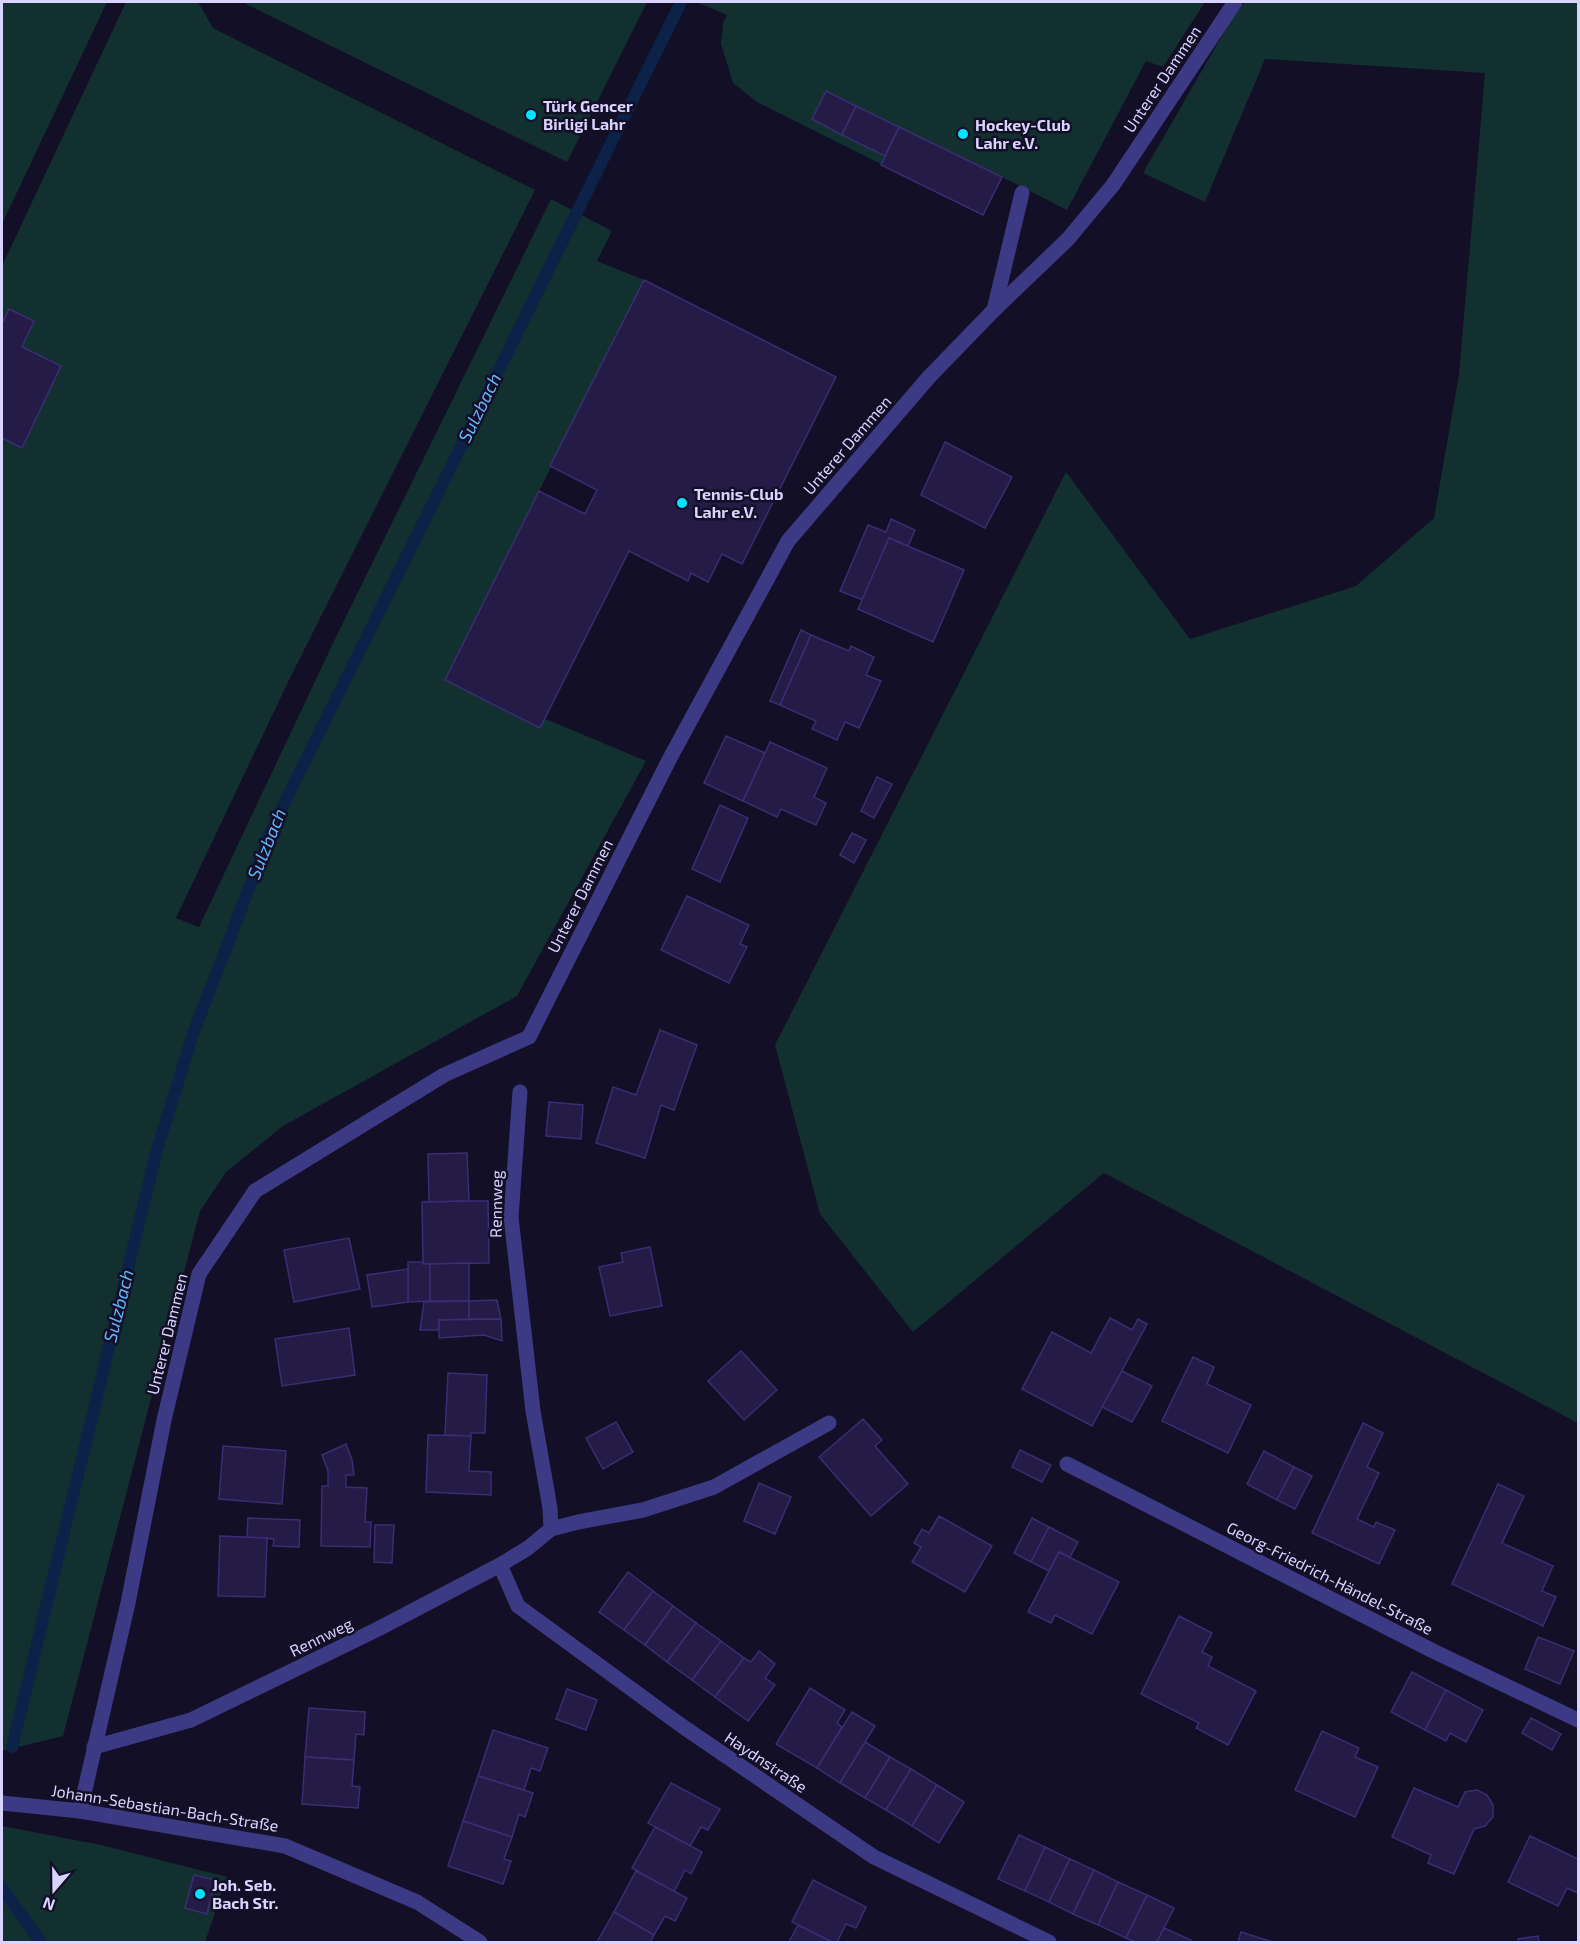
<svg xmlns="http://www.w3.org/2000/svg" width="1580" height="1944" viewBox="0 0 1580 1944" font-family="'Exo 2',sans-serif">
<rect width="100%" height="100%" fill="#130f26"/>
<!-- green -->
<g fill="#12302f">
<path d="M2,2H107L2,224Z"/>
<path d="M126,2H198L213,28L535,190L289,680L176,918L199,927L334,641L551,199L612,231L597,261L644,280L445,680L539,728L543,718L646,761L517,996L283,1126L226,1172L200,1211L63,1736L2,1751V266Z"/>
<path d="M242,2H647L567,162Z"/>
<path d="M696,2H1205L1163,67L1146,61L1067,210L1002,177L983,215L757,102L733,83L721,44L723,23L727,15Z"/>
<path d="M1245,2H1578V1423L1104,1173L913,1332L820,1214L775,1045L1066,472L1190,639L1356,586L1434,518L1459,374L1485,73L1265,59L1205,202L1143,173L1231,20Z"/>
<path d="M2,1826L101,1845L227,1877L205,1942H2Z"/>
</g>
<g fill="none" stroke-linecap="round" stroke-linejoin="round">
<!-- stream -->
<g stroke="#0c2248" stroke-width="12">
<path d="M12,1747L156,1153L193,1034L273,826L681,2"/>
<path d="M2,1888L41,1942"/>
</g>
</g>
<!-- building -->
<g fill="#241b47" stroke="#3b2d73" stroke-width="1.5">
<path d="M826,91L856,106L842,135L812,119Z"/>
<path d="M856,106L899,127L885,156L842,135Z"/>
<path d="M899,127L1002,177L983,215L881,165Z"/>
<path d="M644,280L836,377L742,564L722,554L708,582L691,573L688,581L629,551L540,728L445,680L539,491L585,514L597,490L550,466Z"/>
<path d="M9,309L34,321L22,347L61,366L22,448L2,438V324Z"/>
<path d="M945,442L1012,477L985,528L921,495Z"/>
<path d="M891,519L915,530L908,546L889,538L863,600L840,591L868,525L886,532Z"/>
<path d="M889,538L964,570L933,642L858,609Z"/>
<path d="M801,630L811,635L780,705L770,701Z"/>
<path d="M811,635L849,651L851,646L874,657L866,675L881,681L859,728L845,722L837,740L812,729L816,721L780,705Z"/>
<path d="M726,736L765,753L743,801L704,783Z"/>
<path d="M770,742L827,768L814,797L826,803L816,825L781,809L777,817L743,801Z"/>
<path d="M877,777L892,784L874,818L861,811Z"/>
<path d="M720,805L748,818L720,882L692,869Z"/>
<path d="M852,833L866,840L854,863L840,855Z"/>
<path d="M687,896L749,925L740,944L747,947L729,983L661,950Z"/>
<path d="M660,1030L697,1045L674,1110L661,1105L645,1158L596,1143L613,1087L636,1095Z"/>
<path d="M549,1102L583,1105L581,1139L546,1136Z"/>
<path d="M467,1153L469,1201L429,1202L428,1154Z"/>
<path d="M469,1201H488L489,1263L423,1264L422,1202Z"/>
<path d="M349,1238L360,1289L294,1302L284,1250Z"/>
<path d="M650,1247L662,1306L610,1316L599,1267L623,1262L621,1253Z"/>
<path d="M408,1262H423V1264H430V1301L408,1302Z"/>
<path d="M469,1263V1301H430V1264Z"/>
<path d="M408,1269V1302L372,1307L367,1275Z"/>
<path d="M497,1300L501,1319H469V1301Z"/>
<path d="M469,1301V1319L439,1320L438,1330H420L424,1302Z"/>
<path d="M1110,1318L1132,1330L1138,1319L1147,1324L1092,1426L1022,1389L1052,1332L1091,1353Z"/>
<path d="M501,1319L502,1341L484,1335L439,1338V1320Z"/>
<path d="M349,1328L355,1375L282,1386L275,1339Z"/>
<path d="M741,1351L777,1390L744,1420L708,1381Z"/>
<path d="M1193,1357L1214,1367L1207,1384L1251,1405L1228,1453L1162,1421Z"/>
<path d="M1122,1371L1152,1386L1132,1422L1102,1407Z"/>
<path d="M448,1373L487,1375L485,1433H471V1436L445,1435Z"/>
<path d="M863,1419L882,1440L875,1446L908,1484L871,1516L819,1457Z"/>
<path d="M616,1422L633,1452L603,1469L586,1438Z"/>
<path d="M1363,1423L1383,1433L1367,1467L1379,1473L1357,1519L1374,1527L1376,1522L1395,1530L1379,1564L1312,1533Z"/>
<path d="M428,1435L471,1436L469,1471L491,1472V1495L426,1492Z"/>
<path d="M346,1444L352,1460L354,1475H346V1487L367,1488L365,1522H371L370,1547L321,1546L322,1486H328V1471L322,1455Z"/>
<path d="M223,1446L286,1451L282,1504L219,1499Z"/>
<path d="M1020,1450L1051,1465L1042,1482L1012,1467Z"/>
<path d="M1264,1451L1294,1467L1277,1500L1247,1484Z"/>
<path d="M1294,1467L1312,1476L1295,1509L1277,1500Z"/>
<path d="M759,1483L791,1497L775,1534L744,1521Z"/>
<path d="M1498,1484L1524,1496L1502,1543L1553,1566L1542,1591L1556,1597L1543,1626L1452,1584Z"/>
<path d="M939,1516L992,1546L965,1592L912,1562L921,1547L914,1543L922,1529L929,1533Z"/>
<path d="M248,1518L300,1520L299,1547L273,1546L274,1539L247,1537Z"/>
<path d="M1032,1518L1049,1527L1031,1562L1014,1553Z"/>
<path d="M375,1525H394L392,1563L374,1562Z"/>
<path d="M1049,1527L1078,1542L1070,1557L1059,1552L1049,1571L1031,1562Z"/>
<path d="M220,1536L267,1538L265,1597L218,1596Z"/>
<path d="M1059,1552L1119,1582L1092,1634L1055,1615L1051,1623L1028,1612Z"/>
<path d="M628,1572L653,1591L624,1630L599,1612Z"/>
<path d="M653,1591L673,1606L645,1645L624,1630Z"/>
<path d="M673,1606L696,1623L667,1662L645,1645Z"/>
<path d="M1179,1616L1212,1633L1202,1652L1212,1657L1208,1666L1256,1691L1228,1745L1196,1728L1199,1723L1141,1694Z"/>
<path d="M696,1623L721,1641L692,1680L667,1662Z"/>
<path d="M1538,1637L1574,1651L1560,1684L1525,1669Z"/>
<path d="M721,1641L744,1658L715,1697L692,1680Z"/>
<path d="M759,1651L775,1664L765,1678L775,1685L748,1721L715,1697L744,1658L751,1662Z"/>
<path d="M1412,1672L1446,1690L1425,1730L1391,1712Z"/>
<path d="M810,1688L845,1710L837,1723L842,1727L817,1768L776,1744Z"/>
<path d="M567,1689L597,1700L586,1730L556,1719Z"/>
<path d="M1446,1690L1483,1710L1466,1742L1450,1733L1446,1741L1425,1730Z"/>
<path d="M309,1708L365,1712L364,1735L356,1734L354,1760L305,1757Z"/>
<path d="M852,1712L875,1726L840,1783L817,1768Z"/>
<path d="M1531,1718L1561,1734L1552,1750L1522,1733Z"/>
<path d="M493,1730L548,1748L540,1771L531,1768L524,1790L478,1776Z"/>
<path d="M1322,1731L1359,1748L1355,1757L1378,1767L1355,1817L1295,1790Z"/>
<path d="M865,1742L890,1757L865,1798L840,1783Z"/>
<path d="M305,1757L354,1760L352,1786L360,1787L358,1808L302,1804Z"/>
<path d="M890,1757L911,1769L886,1810L865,1798Z"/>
<path d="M911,1769L937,1785L912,1826L886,1810Z"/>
<path d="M478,1776L533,1793L525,1817L519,1814L512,1837L463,1821Z"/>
<path d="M671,1783L720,1809L708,1830L701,1827L690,1846L648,1823Z"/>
<path d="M937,1785L964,1802L939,1843L912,1826Z"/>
<path d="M1414,1788L1458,1807L1465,1792L1477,1790L1487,1795L1493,1805V1817L1485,1826L1474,1829L1454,1874L1428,1863L1431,1855L1392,1837Z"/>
<path d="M463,1821L512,1837L504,1859L511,1861L503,1884L448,1866Z"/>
<path d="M655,1827L702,1852L691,1874L685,1870L674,1892L632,1868Z"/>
<path d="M1019,1835L1045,1847L1025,1891L998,1879Z"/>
<path d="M1530,1836L1578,1859V1893L1567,1888L1558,1906L1508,1882Z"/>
<path d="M1045,1847L1070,1859L1049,1902L1025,1891Z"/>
<path d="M1070,1859L1094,1870L1073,1914L1049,1902Z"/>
<path d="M1094,1870L1118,1882L1098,1925L1073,1914Z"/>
<path d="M636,1871L687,1898L675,1921L665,1916L654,1935L614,1912Z"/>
<path d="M194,1875L215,1880L207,1914L185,1908Z"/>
<path d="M813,1880L866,1907L856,1928L846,1924L837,1942H832L792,1922Z"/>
<path d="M1118,1882L1147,1895L1126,1938L1098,1925Z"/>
<path d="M1147,1895L1174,1908L1157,1942H1135L1126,1938Z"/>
<path d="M614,1912L654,1935L650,1942H597Z"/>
<path d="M798,1925L832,1942H789Z"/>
<path d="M1164,1928L1191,1940L1190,1942H1157Z"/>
<path d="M1241,1932L1273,1942H1238Z"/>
<path d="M1538,1936L1539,1942H1518V1939Z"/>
</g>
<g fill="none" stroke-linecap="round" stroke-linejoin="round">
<!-- lane -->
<g stroke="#3d3a85" stroke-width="15">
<path d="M994,310L1022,193"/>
<path d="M551,1529L578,1522L643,1510L714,1487L829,1423"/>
</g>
<!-- street -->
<g stroke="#3d3a85" stroke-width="15">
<path d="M1067,1464L1433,1651L1578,1720"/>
<path d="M500,1565L518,1606L682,1726L874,1857L1049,1942"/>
<path d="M94,1747L191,1720L378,1629L500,1565L528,1548L551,1529L550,1508L533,1411L511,1217L520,1092"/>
<path d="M2,1803L80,1811L285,1846L417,1902L480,1942"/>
<path d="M80,1811L128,1603L164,1420L199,1274L255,1191L444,1075L529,1037L670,758L788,541L929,377L994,310L1068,239L1113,185L1235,2"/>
</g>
</g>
<!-- markers -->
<g fill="#00e5ff" stroke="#130f26" stroke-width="2">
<circle cx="531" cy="115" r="6"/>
<circle cx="963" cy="134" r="6"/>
<circle cx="682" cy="503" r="6"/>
<circle cx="200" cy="1894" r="6"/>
</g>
<g text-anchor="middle" stroke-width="5" stroke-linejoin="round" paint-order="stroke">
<!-- street labels -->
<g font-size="16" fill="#d9d4ff" stroke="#130f26">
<text transform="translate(1162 79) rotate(-56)" y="6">Unterer Dammen</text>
<text transform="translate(847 445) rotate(-49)" y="6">Unterer Dammen</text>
<text transform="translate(580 896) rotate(-63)" y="6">Unterer Dammen</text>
<text transform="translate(496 1204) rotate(-89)" y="6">Rennweg</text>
<text transform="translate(167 1334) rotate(-76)" y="6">Unterer Dammen</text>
<text transform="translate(1330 1578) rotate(27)" y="6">Georg-Friedrich-Händel-Straße</text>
<text transform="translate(321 1637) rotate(-26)" y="6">Rennweg</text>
<text transform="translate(766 1762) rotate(34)" y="6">Haydnstraße</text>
<text transform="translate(165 1808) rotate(9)" y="6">Johann-Sebastian-Bach-Straße</text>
</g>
<!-- poi labels -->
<g font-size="16" font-weight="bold" fill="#d9d4ff" stroke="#130f26" text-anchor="start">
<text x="543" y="112">Türk Gencer<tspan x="543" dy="18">Birligi Lahr</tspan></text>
<text x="975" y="131">Hockey-Club<tspan x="975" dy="18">Lahr e.V.</tspan></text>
<text x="694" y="500">Tennis-Club<tspan x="694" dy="18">Lahr e.V.</tspan></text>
<text x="212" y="1891">Joh. Seb.<tspan x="212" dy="18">Bach Str.</tspan></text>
</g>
<!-- water labels -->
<g font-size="18" font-style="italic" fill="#62b6ff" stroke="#130f26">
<text transform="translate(480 408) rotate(-64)" y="6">Sulzbach</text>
<text transform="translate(267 844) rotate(-68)" y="6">Sulzbach</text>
<text transform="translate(119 1306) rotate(-76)" y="6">Sulzbach</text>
</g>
</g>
<!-- border -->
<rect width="1580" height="1944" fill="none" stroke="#d9d4ff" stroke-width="6"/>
<!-- north arrow -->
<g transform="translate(54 1890) rotate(200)" stroke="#130f26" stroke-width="4.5" paint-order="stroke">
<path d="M0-4.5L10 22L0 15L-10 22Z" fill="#d9d4ff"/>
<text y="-9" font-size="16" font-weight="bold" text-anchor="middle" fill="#d9d4ff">N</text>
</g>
</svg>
